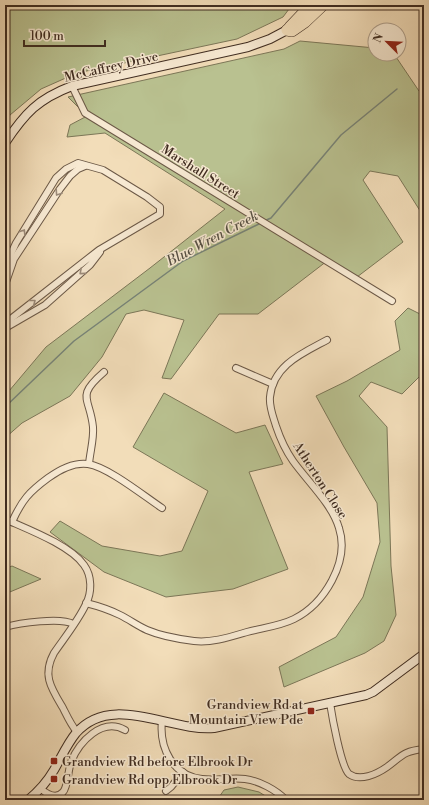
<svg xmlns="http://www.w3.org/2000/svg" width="429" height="805" viewBox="0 0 429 805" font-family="'Libre Bodoni',serif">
<rect width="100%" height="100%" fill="#f2ddb9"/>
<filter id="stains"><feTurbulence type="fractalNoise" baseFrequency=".005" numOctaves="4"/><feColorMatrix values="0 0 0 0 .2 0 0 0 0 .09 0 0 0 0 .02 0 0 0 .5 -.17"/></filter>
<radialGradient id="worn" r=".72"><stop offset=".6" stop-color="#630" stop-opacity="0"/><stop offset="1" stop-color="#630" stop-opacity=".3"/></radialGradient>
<!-- green -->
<g fill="#b9c190" stroke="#7c7758">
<path d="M5,5H292L283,17L237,39L77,73L41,89L10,115L5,122Z"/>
<path d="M300,41L375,48V54H394L419,91L424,92V217L398,176L370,171L363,180L403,242L357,277L327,261L258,314H219L171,379L162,378L184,320L144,310L126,314L102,357L70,396L22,423L5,438V394L9,391L46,347L150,268L225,209L105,133L67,137L70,125L87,116L68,97L284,49Z"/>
<path d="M408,308L424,316V372L402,394L371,382L359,396L387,427L391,566L396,615L384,641L365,653L284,687L279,667L336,637L363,597L380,542L377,503L344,447L316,396L347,381L400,350L395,321Z"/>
<path d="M164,393L236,433L265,425L283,464L249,472L288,569L233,589L166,597L104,572L50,532L60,521L102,546L160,556L182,551L208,491L133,447Z"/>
<path d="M12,566L41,579L5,594V569Z"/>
<path d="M238,787L259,792L272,800H217L224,790Z"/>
</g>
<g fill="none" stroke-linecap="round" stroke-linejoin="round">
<!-- stream -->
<g stroke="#778377" stroke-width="1.5">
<path d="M264,221L271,218L341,135L397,89"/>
<path d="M5,407L74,341L183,261L261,223"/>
</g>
<defs>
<g id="street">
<path d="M72,86L85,113L392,301"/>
<path d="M5,267L16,243L56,178L66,169L78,163L103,170L147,197L160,207V214L99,250L12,318L5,328"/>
<path d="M5,285L14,259L60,189L70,176L78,169L85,166"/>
<path d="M7,327L45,305L90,265L100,252"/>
<path d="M236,368L273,384"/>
<path d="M89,464C90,452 94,439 93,427C90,397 75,397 104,372"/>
<path d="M5,519C27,529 70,545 84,565C92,576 92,592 86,604C78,621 65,637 54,653C42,675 51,688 63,708C67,716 71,725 77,732"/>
<path d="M12,522C22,500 29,492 48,478C59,470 74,462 88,464C108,467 144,496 162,508"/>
<path d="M86,603C98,606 110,610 120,615C130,620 138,626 147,630C161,636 178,639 194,641C212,643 230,637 247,632C262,628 280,626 294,619C324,604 350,562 339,528C332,504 308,482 293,461C286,451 280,438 276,426C273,416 269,407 270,397C273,365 303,353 327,340"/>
<path d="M5,627C19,623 61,617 73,624"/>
<path d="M330,703C332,716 341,767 349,774C360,782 377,774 387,767C402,756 403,751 424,749"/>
<path d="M162,721C159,748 173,776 202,779C217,781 231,777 245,779C260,781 276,790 286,800"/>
<path d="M41,789C47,794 56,800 63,792C68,787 68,770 71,762C79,742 102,717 125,730"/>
<path d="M166,791L171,787L183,772"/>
</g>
<g id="secondary">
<path d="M5,143C25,113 38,99 72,86L248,47L270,39L287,30"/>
<path d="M28,800C39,791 47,782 54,770C61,758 67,744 76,733C112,692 170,732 214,728L366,695L373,692L424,654"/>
</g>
<g id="highway">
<path d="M290,27L311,5"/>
<path d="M287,30L292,31L305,22L323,5"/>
</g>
</defs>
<!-- street casing -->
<use href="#street" stroke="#6c5947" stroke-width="8"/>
<!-- secondary casing -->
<use href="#secondary" stroke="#402d21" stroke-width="10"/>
<!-- highway casing -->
<use href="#highway" stroke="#402d21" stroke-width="12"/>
<!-- street -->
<use href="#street" stroke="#f7e9d2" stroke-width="6"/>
<!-- secondary -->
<use href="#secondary" stroke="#f7e9d2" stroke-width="8"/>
<!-- highway -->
<use href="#highway" stroke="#f2ddb9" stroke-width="11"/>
</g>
<!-- one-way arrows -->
<defs><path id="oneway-chevron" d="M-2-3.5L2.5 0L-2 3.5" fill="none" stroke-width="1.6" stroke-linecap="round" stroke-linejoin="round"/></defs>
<g stroke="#9c8b7a">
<use href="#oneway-chevron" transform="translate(58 193) rotate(124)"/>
<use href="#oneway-chevron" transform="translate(23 232) rotate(-58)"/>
<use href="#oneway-chevron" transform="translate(82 272) rotate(139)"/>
<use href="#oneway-chevron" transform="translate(33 302) rotate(-38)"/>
</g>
<!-- markers -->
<g fill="#8f2418" stroke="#f7e9d2" stroke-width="1.5">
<rect x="307" y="707" width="8" height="8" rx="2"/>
<rect x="50" y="757" width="8" height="8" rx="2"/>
<rect x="50" y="775" width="8" height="8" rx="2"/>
</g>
<g text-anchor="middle" stroke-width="3" stroke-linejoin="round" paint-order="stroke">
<!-- street labels -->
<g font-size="13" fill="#402d21" stroke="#f7e9d2">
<text transform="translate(111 66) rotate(-13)" y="5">McCaffrey Drive</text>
<text transform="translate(201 171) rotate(32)" y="5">Marshall Street</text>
<text transform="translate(321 480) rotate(57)" y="5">Atherton Close</text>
</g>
<!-- poi labels -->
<g font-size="13" fill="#402d21" stroke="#f7e9d2" text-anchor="start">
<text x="303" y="709" text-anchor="end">Grandview Rd at<tspan x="303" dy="15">Mountain View Pde</tspan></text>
<text x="62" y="766">Grandview Rd before Elbrook Dr</text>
<text x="62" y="784">Grandview Rd opp Elbrook Dr</text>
</g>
<!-- water labels -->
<g font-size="14" font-style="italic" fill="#575145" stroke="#f7e9d2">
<text transform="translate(212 238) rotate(-28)" y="5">Blue Wren Creek</text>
</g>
</g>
<!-- margin -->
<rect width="429" height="805" fill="none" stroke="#f2ddb9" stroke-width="20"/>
<rect x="6" y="6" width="417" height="793" fill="none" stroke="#402d21" stroke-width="2"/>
<rect x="10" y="10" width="409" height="785" fill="none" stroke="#402d21"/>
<!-- north arrow -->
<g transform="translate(387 42) rotate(294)"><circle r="19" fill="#f7e9d2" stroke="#ae9e8b"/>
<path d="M0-3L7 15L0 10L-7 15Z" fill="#8f2418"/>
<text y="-6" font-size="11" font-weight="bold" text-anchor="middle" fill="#402d21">N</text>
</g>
<!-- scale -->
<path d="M24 40v6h81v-6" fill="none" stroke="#402d21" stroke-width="2"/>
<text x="30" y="40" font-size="12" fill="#402d21" stroke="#f7e9d2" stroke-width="3" paint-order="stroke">100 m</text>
<rect width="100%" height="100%" filter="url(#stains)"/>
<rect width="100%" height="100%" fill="url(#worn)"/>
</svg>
